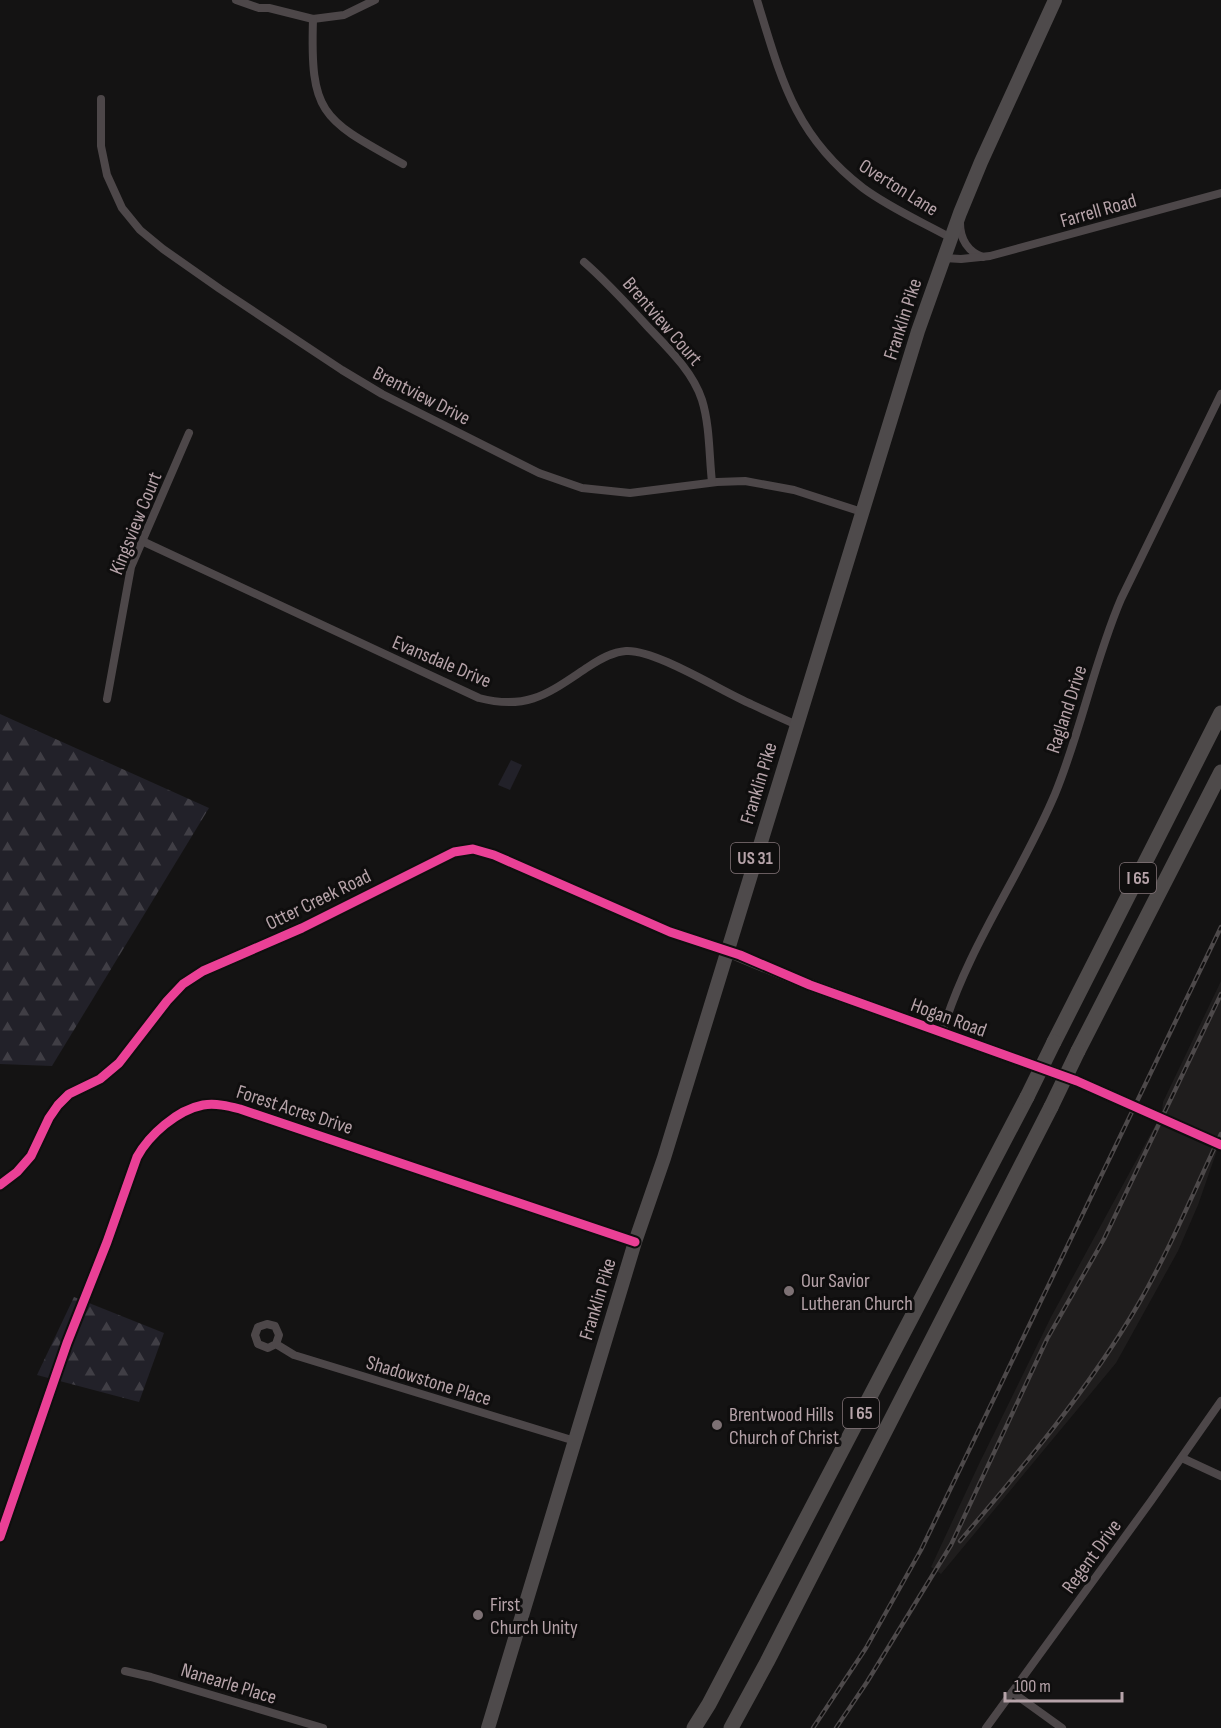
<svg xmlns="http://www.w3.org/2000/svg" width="1221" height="1728" viewBox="0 0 1221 1728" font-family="'Sofia Sans Condensed',sans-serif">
<defs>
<pattern id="forest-firs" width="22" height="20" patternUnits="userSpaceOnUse" patternTransform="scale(1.5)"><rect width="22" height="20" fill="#222129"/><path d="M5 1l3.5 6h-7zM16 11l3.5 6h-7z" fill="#403e45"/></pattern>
</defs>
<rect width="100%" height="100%" fill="#141313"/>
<!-- built -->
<path fill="#1f1d1d" d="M1221,981V1139L1198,1205L1178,1251L1116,1363L941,1574L931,1567L979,1464L1051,1317L1156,1124L1162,1111L1163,1102Z"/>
<!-- grass -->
<path fill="#222129" d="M511,760L522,765L510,790L498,785Z"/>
<!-- forest -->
<g fill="url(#forest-firs)">
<path d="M0,714L209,808L52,1066L0,1064Z"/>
<path d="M74,1297L164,1333L139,1402L37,1375Z"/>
</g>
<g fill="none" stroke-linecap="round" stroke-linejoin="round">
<!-- secondary-tunnel -->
<path stroke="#343031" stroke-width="12" stroke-dasharray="12 6" stroke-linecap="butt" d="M1158,1117L1219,1144"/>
<!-- street -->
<g stroke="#4d4749" stroke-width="8">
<path d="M236,0L259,8H269L313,19L344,15L375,0"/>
<path d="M757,0C781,78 794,135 863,188C890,208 922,222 951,238"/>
<path d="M313,19C310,115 322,119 403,164"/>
<path d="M101,99V146L107,175L122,208L140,230L163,249L220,289L342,370L382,394L539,473L582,488L630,493L717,482L745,481L794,490L862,512"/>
<path d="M960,223C960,239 968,252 983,257"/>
<path d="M944,258L961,259L990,256L1221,193"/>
<path d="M584,262C607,282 627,304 648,327C668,348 693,372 702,400C710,426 709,456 712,482"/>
<path d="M142,541L479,698C529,711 550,692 588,667C600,659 612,652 626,651C655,649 721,691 751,704C766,711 781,718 797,725"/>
<path d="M107,699L131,567L189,433"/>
<path d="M942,1033C967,948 1021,875 1055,794C1081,731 1094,662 1121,599L1221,394"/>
<path d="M0,1185L17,1172L31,1156L49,1118L58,1105L69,1094L100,1079L114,1068L172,995L192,977L302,928L462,849H473L494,855L670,932L727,951"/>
<path d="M276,1344L268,1348L258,1344L255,1335L258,1327L267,1324L275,1326L279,1335L276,1344L294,1355L575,1441"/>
<path d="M1182,1458L1221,1476"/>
<path d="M0,1537L67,1343L107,1242L137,1157C149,1135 177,1110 203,1105C216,1103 228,1106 240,1109L635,1242"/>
<path d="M125,1671L151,1677L323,1728"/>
<path d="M1012,1692L1062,1728"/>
<path d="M986,1728L1151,1501L1221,1401"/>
</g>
<!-- secondary -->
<g stroke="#4b4647" stroke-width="12">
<path d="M727,951L810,985L1077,1081L1158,1117"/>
<path d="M1219,1144L1221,1145"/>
</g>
<!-- primary -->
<path stroke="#4e4a4b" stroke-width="14" d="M488,1728L635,1242L664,1158L918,331L960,213L981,162L1055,0"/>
<!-- highway -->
<g stroke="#4e4a4a" stroke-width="15">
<path d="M1054,1042L1221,713"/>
<path d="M1078,1051L1221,772"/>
<path d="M694,1728L709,1704L1027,1097"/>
<path d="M731,1728L767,1662L1051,1107"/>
</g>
<defs>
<g id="rail">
<path d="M960,1541C1024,1466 1089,1389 1139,1303C1170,1249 1194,1191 1221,1134"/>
<path d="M813,1728L866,1648L921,1550L1221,927"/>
<path d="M836,1728L867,1682L951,1545L1047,1339L1104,1239L1221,994"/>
</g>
</defs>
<!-- rail casing -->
<use href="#rail" stroke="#4d494a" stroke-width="4.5"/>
<!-- rail -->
<use href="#rail" stroke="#0f0e0e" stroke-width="2" stroke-dasharray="7" stroke-linecap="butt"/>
<!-- highway-bridge -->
<g stroke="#4e4a4a" stroke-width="15">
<path d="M1027,1097L1054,1042"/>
<path d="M1051,1107L1078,1051"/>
</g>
<defs>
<g id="cycleway">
<path d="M0,1185L17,1172L31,1156L49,1118L58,1105L69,1094L100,1079L119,1063L167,1001L183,984L203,971L302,928L454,852L473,849L494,855L670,932L740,955L810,985L1077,1081L1221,1145"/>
<path d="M0,1537L67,1343L107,1242L137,1157C149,1135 177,1110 203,1105C216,1103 228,1106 240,1109L635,1242"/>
</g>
</defs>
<!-- cycleway casing -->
<use href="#cycleway" stroke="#0f0e0e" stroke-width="13"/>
<!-- cycleway -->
<use href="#cycleway" stroke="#ea4096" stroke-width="9"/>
</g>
<!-- markers -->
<g fill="#7d7174" stroke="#0f0e0e" stroke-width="2">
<circle cx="789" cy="1291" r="6"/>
<circle cx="717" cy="1425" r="6"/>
<circle cx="478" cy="1615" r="6"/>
</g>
<g text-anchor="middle" stroke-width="6" stroke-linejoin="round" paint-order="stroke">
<!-- shield labels -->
<g fill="#0f0e0e" stroke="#84767a" stroke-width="1.5">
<rect x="731" y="843" width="48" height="30" rx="4.5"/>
<rect x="1120" y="863" width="36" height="30" rx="4.5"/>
<rect x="843" y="1398" width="36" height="30" rx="4.5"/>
</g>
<g font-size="18" font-weight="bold" fill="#b6a3a9">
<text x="755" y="864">US 31</text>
<text x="1138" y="884">I 65</text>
<text x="861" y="1419">I 65</text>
</g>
<!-- street labels -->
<g font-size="20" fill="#b6a3a9" stroke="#0f0e0e">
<text transform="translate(899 187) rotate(32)" y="7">Overton Lane</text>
<text transform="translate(1098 210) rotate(-16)" y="7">Farrell Road</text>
<text transform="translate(902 319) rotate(-72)" y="7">Franklin Pike</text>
<text transform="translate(663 321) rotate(49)" y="7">Brentview Court</text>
<text transform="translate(422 395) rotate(27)" y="7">Brentview Drive</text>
<text transform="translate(135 523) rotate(-68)" y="7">Kingsview Court</text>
<text transform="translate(442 661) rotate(23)" y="7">Evansdale Drive</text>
<text transform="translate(1066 709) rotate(-72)" y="7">Ragland Drive</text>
<text transform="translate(758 783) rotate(-73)" y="7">Franklin Pike</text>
<text transform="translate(318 899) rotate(-26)" y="7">Otter Creek Road</text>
<text transform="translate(949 1017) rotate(20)" y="7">Hogan Road</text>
<text transform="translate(295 1109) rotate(18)" y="7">Forest Acres Drive</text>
<text transform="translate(597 1299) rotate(-73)" y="7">Franklin Pike</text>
<text transform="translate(429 1380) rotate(17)" y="7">Shadowstone Place</text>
<text transform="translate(1091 1556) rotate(-54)" y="7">Regent Drive</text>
<text transform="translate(229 1683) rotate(17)" y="7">Nanearle Place</text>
</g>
<!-- poi labels -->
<g font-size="20" fill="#b6a3a9" stroke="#0f0e0e" text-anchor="start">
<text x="801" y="1287">Our Savior<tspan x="801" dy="23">Lutheran Church</tspan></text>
<text x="729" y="1421">Brentwood Hills<tspan x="729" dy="23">Church of Christ</tspan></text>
<text x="490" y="1611">First<tspan x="490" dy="23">Church Unity</tspan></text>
</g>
</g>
<!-- scale -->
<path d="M1005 1692v9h117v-9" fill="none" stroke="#b6a3a9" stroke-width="3"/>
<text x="1014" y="1692" font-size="18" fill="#b6a3a9" stroke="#0f0e0e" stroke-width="4.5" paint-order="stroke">100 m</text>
</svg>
